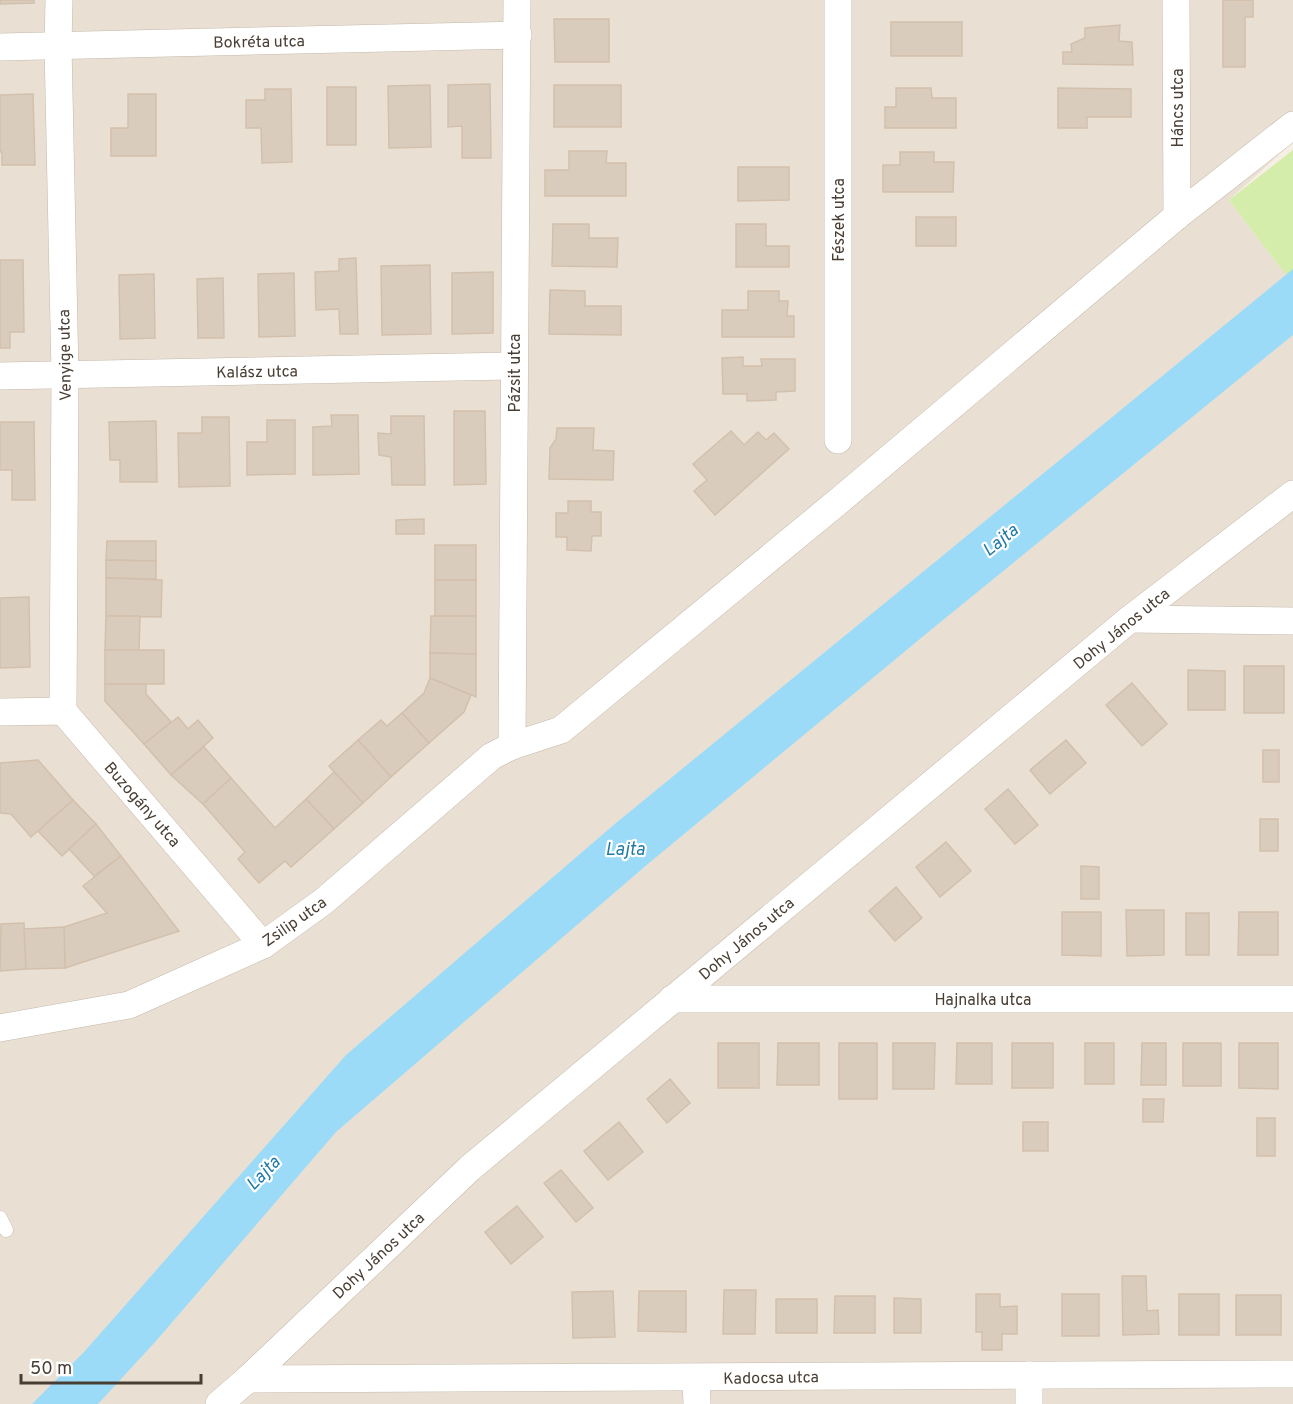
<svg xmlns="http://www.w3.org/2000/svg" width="1293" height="1404" viewBox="0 0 1293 1404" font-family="Overpass,sans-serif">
<rect width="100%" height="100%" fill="#f5efe5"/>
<!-- residential -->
<path fill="#e9e0d3" d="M0,0H1293V142L1229,200L1293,284V1404H0Z"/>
<!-- green -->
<path fill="#d5edaa" d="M1293,150V284L1229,200Z"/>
<!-- water -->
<path fill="#9bdbf8" d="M1293,269V335L932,629L649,863L336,1132L156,1341L98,1404H32L84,1352L346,1055L616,823Z"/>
<!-- building -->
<g fill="#daccbd" stroke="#d3c0ac" stroke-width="1.5">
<path d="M0,0H34V3L0,4Z"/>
<path d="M1223,0H1253V17H1245V67H1223Z"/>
<path d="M554,19H609V62H555Z"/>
<rect x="891" y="22" width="71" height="34"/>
<path d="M1120,25L1119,41L1132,42L1133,65L1063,64V52H1072L1071,44L1085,38V28Z"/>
<path d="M490,84L491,158H462V126L448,127V85Z"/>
<path d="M430,85L431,147L389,148L388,86Z"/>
<rect x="554" y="85" width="67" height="42"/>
<rect x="327" y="87" width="29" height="58"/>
<path d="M896,88H931L932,98H956V128H885V107H896Z"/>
<path d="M1058,88L1131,89V117H1087V128H1058Z"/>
<path d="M265,89H291L292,162L262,163L261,128H246V100H265Z"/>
<path d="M33,94L35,165H2V152H0V95Z"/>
<path d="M128,94H156V156H111V128H128Z"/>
<path d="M569,151H607L606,163H626V196H545V170H569Z"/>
<path d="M900,152H934V162H954L953,192H883V165H900Z"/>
<path d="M738,167H789V200L738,201Z"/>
<rect x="916" y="217" width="40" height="29"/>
<path d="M553,224H589V238H618L617,267L552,266Z"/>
<path d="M736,224H766V246H789V267H736Z"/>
<path d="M356,258L358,334H340L339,309L316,310L315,272L339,271V259Z"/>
<path d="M0,260H23L24,332H10V348H0Z"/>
<path d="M430,265L431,334L382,335L381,266Z"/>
<path d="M493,272V333L452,334V273Z"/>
<path d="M294,273L295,336L259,337L258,274Z"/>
<path d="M154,274L155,338L120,339L119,275Z"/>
<path d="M223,278L224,338H198L197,279Z"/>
<path d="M550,290L585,291V306H621V335L549,334Z"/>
<path d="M748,291H779V301H788L787,316H794V337H722V310H748Z"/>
<path d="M743,357V366H762L761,359H795V391L776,392V400L747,401V394H723L722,358Z"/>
<path d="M454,411H485L486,484L454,485Z"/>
<path d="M331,415H358L359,474L313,475V427L332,426Z"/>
<path d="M391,416H424L425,485H392L391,457L379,455L378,433L391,434Z"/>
<path d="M202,417H229L230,486L179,487L178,433H202Z"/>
<path d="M267,420H295V474L247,475V442H267Z"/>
<path d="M156,421L157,482H120V460H110L109,422Z"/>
<path d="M0,422H34L35,500H12V470H0Z"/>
<path d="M557,428H594L593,450L614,451L613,480L549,479L550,448L556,439Z"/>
<path d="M731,431L744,445L758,432L766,440L774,433L789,449L715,515L694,491L707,480L693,464Z"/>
<path d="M568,501H591V512H601V536H592L591,551L567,550V537H556V513H568Z"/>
<path d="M424,519V534H396V520Z"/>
<path d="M107,541H156V561L106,560Z"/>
<rect x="435" y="545" width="41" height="35"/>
<path d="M106,560L156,561V579L106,578Z"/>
<path d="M106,578L162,580L161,617L106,616Z"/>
<rect x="435" y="580" width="41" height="36"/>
<path d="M29,597L30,667L0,668V598Z"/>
<path d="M106,616H140L139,651L105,650Z"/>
<path d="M431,616H476V654L430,653Z"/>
<rect x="105" y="650" width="59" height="34"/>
<path d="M430,653L476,654V697L430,678Z"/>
<rect x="1244" y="666" width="40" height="47"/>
<path d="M1188,670L1225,671V710H1188Z"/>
<path d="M430,678L471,695L464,712L429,743L402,713L424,693Z"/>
<path d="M1132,683L1167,724L1142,746L1106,705Z"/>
<path d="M105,684H146V694L171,722L144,744L105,701Z"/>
<path d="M402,713L429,743L391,777L358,740L381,720L387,726Z"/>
<path d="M178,717L188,729L198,720L213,738L171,775L144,744Z"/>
<path d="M358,740L391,777L363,803L329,766Z"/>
<path d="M1066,740L1086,763L1050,794L1030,770Z"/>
<path d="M204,747L231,778L203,804L171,775Z"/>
<rect x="1263" y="750" width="16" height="32"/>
<path d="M38,760L73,800L31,837L11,814L0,813V763Z"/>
<path d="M334,772L363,803L334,829L306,799Z"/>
<path d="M231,778L275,828L306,799L334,829L291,867L285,861L259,883L238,859L245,852L203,804Z"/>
<path d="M1008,789L1038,825L1015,844L985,809Z"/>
<path d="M73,800L96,824L62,856L38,831Z"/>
<rect x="1260" y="819" width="18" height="32"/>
<path d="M96,824L121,856L94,876L69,849Z"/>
<path d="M946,842L971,871L940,897L916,867Z"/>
<path d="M121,856L179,931L65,968L64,927L107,913L83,886Z"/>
<path d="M1081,866L1099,867V899H1081Z"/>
<path d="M896,887L922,918L895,941L869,911Z"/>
<path d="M1126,910H1164V955L1127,956Z"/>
<path d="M1062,912H1101V956L1062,955Z"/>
<path d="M1239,912H1278V955H1238Z"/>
<rect x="1186" y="913" width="23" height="42"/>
<path d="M24,923L26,969L0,971L1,924Z"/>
<path d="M64,927L65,968L26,969L24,929Z"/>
<rect x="718" y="1043" width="41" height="45"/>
<path d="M778,1043H819V1085H777Z"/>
<rect x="839" y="1043" width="38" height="56"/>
<path d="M893,1043H935L934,1089H893Z"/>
<path d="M957,1043H992V1084H956Z"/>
<rect x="1012" y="1043" width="41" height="45"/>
<rect x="1085" y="1043" width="29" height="41"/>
<path d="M1142,1043H1166V1085H1141Z"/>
<rect x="1183" y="1043" width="38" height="43"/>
<path d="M1239,1043H1278V1089L1239,1088Z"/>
<path d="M670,1079L690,1103L667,1123L647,1099Z"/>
<path d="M1143,1099H1164L1163,1122H1143Z"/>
<rect x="1257" y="1118" width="18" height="38"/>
<path d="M619,1122L643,1152L608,1180L584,1151Z"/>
<rect x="1023" y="1122" width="25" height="29"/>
<path d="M561,1170L593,1208L576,1222L544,1183Z"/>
<path d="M517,1206L543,1237L511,1264L485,1232Z"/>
<path d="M1122,1276H1146L1147,1311L1158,1310L1159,1334L1123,1335Z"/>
<path d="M724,1290H756L755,1334H723Z"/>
<path d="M613,1291L615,1337L573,1338L572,1292Z"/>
<path d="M639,1291H686V1332L638,1331Z"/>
<path d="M976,1294H1000V1307L1017,1306V1334H1002V1350H982V1332H976Z"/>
<rect x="1062" y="1294" width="37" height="42"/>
<rect x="1179" y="1294" width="40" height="41"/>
<rect x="1236" y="1295" width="45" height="40"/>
<path d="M835,1296H875V1333H834Z"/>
<path d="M894,1298L921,1299V1333H894Z"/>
<rect x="776" y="1299" width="41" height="34"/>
</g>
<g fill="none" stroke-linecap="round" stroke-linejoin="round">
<defs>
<path id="service" d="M0,1218L6,1230"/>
<g id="minor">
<path d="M59,0L58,46L65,374L63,711"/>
<path d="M1176,0L1177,216"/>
<path d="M0,47L518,35"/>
<path d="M0,376L513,366"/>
<path d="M838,440V0"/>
<path d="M1130,619L1293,621"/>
<path d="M0,712L63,711L263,945"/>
<path d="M512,746L517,0"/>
<path d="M672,999H1293"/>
<path d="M0,1028L129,1005L263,945L324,901L492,756L512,746L561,730L840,500L1177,216L1293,125"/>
<path d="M696,1378L697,1404"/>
<path d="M248,1379L1293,1374"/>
<path d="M219,1404L248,1379L470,1168L1130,619L1293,494"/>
<path d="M1029,1404V1375"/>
</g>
</defs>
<!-- service casing -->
<use href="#service" stroke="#c4b8aa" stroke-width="15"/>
<!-- minor casing -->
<use href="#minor" stroke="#c4b8aa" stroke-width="28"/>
<!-- service -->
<use href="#service" stroke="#fff" stroke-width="14"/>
<!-- minor -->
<use href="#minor" stroke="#fff" stroke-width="27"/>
</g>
<g text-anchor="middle" stroke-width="4.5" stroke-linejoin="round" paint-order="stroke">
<!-- street labels -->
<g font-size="16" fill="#483e34" stroke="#fff">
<text transform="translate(259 41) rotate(-1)" y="6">Bokréta utca</text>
<text transform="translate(1177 108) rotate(-90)" y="6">Háncs utca</text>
<text transform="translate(838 220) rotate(-90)" y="6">Fészek utca</text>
<text transform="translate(64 355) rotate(-91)" y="6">Venyige utca</text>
<text transform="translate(257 371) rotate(-1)" y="6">Kalász utca</text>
<text transform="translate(514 373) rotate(-90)" y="6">Pázsit utca</text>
<text transform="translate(1121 628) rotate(-39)" y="6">Dohy János utca</text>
<text transform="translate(143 804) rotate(49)" y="6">Buzogány utca</text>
<text transform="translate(294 921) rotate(-35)" y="6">Zsilip utca</text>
<text transform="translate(746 938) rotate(-40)" y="6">Dohy János utca</text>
<text x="983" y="1005">Hajnalka utca</text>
<text transform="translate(378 1255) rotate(-43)" y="6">Dohy János utca</text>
<text transform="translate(771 1377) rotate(-1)" y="6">Kadocsa utca</text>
</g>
<!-- water labels -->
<g font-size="18" font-style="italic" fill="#1f79a5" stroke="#fff">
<text transform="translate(1000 540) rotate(-39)" y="6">Lajta</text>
<text x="625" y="855">Lajta</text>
<text transform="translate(263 1173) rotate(-46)" y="6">Lajta</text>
</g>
</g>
<!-- scale -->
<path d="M21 1374v9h180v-9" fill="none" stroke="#483e34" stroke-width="3"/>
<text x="30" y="1374" font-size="18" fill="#483e34" stroke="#ffffff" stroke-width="4.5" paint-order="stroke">50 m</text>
</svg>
